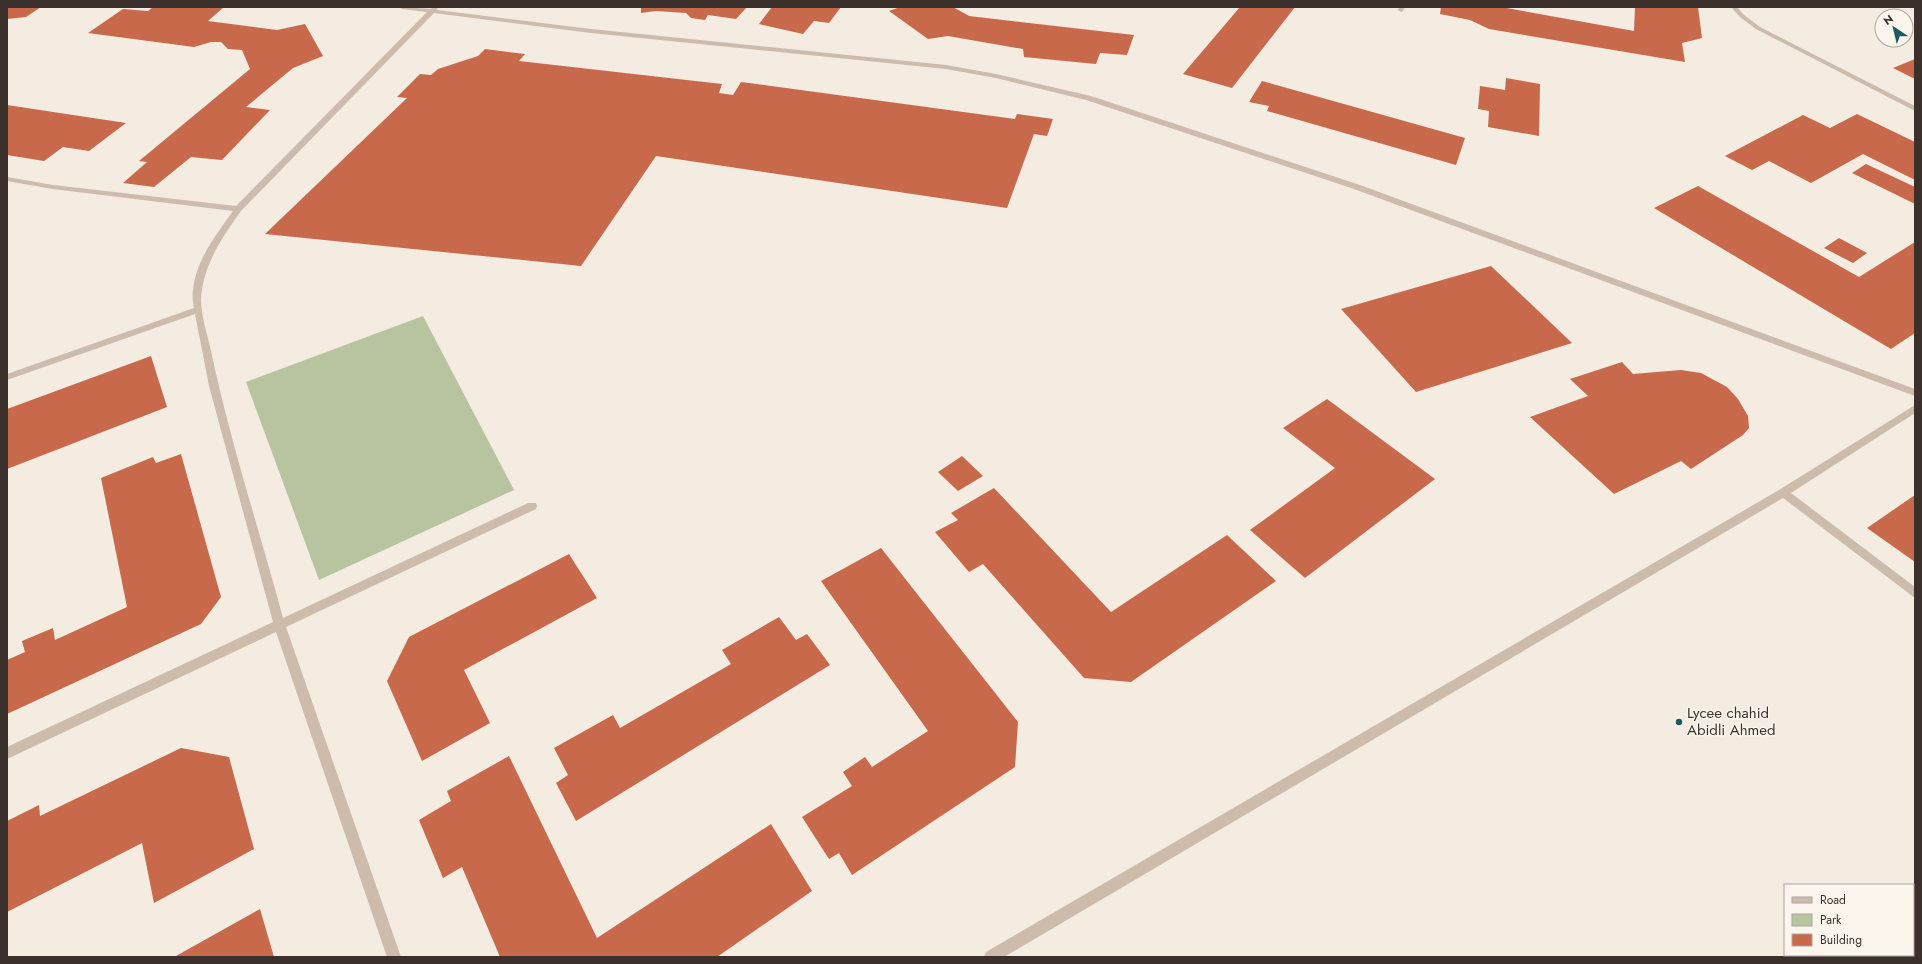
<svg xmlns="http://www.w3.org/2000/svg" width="1922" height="964" viewBox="0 0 1922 964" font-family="Jost,sans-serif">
<rect width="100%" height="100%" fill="#f4ebe1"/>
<!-- green -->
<path fill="#b8c4a0" d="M423,316L514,490L319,580L246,382Z"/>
<!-- building -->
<g fill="#c8694b">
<path d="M7,7H41L26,17L7,19Z"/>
<path d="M153,7H224L208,21L277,30L305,24L323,56L293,68L246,107L270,110L222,160L191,157L154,187L123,183L147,162L139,161L250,69L242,50L228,49L221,42H211L194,47L88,33L123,9L148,11Z"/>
<path d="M641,7H747L736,19L708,15L705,20L691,18L686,13L656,11L641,13Z"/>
<path d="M772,7H841L829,23L814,21L803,34L759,24Z"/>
<path d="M900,7H953L969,16L1134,35L1127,55L1100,53L1096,64L1024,57L1023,49L948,36L928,39L889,11Z"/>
<path d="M1240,7H1295L1232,88L1183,74Z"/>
<path d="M1441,7H1501L1634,31L1635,7H1698L1702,38L1682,43L1685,62L1489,29L1470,20L1440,14Z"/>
<path d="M485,49L525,54L519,61L722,84L719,93L733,95L741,82L1015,119L1017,114L1053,119L1047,136L1034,134L1007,208L656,156L581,266L265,234L407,98L397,97L420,74L431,75L438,69L478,56Z"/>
<path d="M1915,59V79L1893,68Z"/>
<path d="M1506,78L1540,84L1539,136L1488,127L1489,111L1478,109L1480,86L1505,90Z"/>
<path d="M1262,81L1465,138L1456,165L1267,111L1269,106L1249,102Z"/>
<path d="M7,105L126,123L89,151L63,147L44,161L7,155Z"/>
<path d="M1857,114L1915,142V180L1863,154L1811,183L1769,161L1752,170L1725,156L1803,115L1830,128Z"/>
<path d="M1866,164L1915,187V204L1852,173Z"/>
<path d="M1698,186L1859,277L1915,242V333L1891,349L1654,208Z"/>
<path d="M1839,238L1867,253L1853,263L1824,248Z"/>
<path d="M1491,266L1572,343L1416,392L1341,309Z"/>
<path d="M151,356L167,407L7,469V409Z"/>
<path d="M1622,362L1633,374L1681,370L1701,373L1727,387L1738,399L1748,416L1749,428L1743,435L1691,469L1681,461L1614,494L1530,417L1588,396L1570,379Z"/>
<path d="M1327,399L1435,479L1305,578L1250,530L1335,468L1283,428Z"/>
<path d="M181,454L221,597L201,624L7,714V660L25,652L22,641L53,628L55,640L127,607L101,478L153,457L156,463Z"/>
<path d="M962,456L983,476L958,491L938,472Z"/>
<path d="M994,488L1111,612L1227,535L1276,581L1131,682L1084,678L983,564L969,572L935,532L958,520L951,513Z"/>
<path d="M1915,495V562L1867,528Z"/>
<path d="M881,548L1018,722L1015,767L852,875L839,853L829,859L802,817L852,786L843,772L865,757L872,767L928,731L821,581Z"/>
<path d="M569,554L597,598L464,670L490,723L422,761L387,681L409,637Z"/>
<path d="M779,617L796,640L807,634L830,665L576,821L556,783L568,775L554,748L613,715L620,728L731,664L722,650Z"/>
<path d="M181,748L229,757L254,849L154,903L142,843L7,912V821L39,805L40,816Z"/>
<path d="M509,756L597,938L771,824L812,891L717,957H500L462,867L443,878L419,820L451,801L447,791Z"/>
<path d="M260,909L274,957H177L176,956Z"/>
</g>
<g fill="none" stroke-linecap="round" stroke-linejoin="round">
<!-- minor -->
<g fill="#cdbbac" fill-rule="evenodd">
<path d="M399,7L431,9L432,7H438L437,10L591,29L946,65L996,74L1091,96L1360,185L1915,389V396L1354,189L1086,100L996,78L946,69L591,33L434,13L241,211C224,235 207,259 202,289C198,308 207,332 211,351C230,441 259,529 283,618L528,503H536L537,506L536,509L286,627L401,957H387L276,632L7,759V747L273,622L209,386L195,314L7,380V374L194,308C193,303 192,296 193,290C196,260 216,235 233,211L53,189L7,181V177L53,185L236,206L427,12L402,9Z"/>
<path d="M1399,7H1405L1403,11L1401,12L1398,10Z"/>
<path d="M1731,7H1737L1744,15L1760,27L1915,106V111L1756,29L1740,17Z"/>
<path d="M1915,405V413L1791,493L1915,587V598L1783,498L1004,957H984L986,952L1779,490Z"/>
</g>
</g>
<!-- markers -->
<circle fill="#1f5a5e" stroke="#fbf5ee" stroke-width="1.5" cx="1679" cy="722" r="4"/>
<g text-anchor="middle" stroke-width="3" stroke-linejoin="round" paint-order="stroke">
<!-- poi labels -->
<g font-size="15" fill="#3b302b" stroke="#fbf5ee" text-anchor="start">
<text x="1687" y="718">Lycee chahid<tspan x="1687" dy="17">Abidli Ahmed</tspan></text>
</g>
</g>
<!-- border -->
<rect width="1922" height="964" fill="none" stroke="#3b302b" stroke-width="16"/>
<!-- legend -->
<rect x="1784" y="884" width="130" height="72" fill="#fbf5ee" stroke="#aea6a0"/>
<rect x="1792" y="897" width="20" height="6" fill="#cdbbac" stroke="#aea6a0"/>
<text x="1820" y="904" font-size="12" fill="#3b302b">Road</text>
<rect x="1792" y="914" width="20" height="12" fill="#b8c4a0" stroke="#aea6a0"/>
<text x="1820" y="924" font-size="12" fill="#3b302b">Park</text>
<rect x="1792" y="934" width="20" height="12" fill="#c8694b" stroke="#aea6a0"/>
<text x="1820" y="944" font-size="12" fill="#3b302b">Building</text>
<!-- north arrow -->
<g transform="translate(1894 28) rotate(325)"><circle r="19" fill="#fbf5ee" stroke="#aea6a0"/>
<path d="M0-3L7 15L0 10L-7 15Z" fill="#1f5a5e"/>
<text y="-6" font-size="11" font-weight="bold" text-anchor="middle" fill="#3b302b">N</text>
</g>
</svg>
